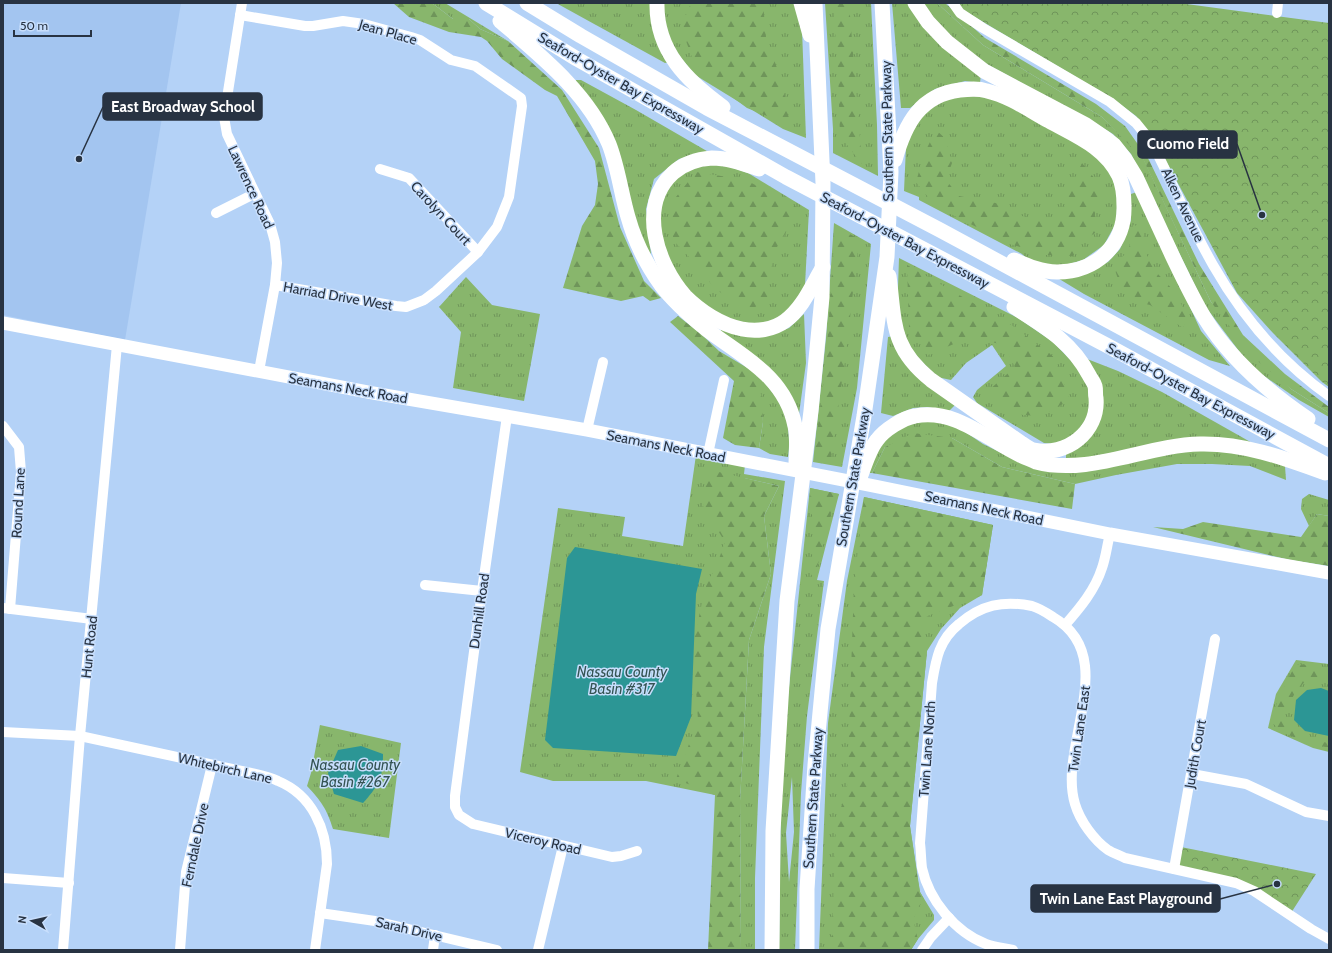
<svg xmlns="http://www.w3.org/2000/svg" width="1332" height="953" viewBox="0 0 1332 953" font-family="Cabin,sans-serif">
<defs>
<pattern id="grass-tufts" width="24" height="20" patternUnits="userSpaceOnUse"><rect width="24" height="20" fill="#88b66c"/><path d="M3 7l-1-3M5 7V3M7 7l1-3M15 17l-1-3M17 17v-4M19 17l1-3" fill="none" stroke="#6f955a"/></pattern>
<pattern id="forest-firs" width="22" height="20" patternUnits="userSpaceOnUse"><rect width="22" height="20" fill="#88b66c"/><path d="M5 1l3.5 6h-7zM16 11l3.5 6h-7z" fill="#6f955a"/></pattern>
<pattern id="park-crowns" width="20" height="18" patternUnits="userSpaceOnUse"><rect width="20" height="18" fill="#88b66c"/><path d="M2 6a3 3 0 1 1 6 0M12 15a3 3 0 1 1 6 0" fill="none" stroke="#6f955a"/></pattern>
</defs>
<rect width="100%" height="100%" fill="#b4d2f7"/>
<!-- built -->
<path fill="#a3c5f0" d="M3,3H181L125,340L3,315Z"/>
<!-- grass -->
<g fill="url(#grass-tufts)" fill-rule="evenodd">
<path d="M432,3H445L508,41L480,29L469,19H453Z"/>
<path d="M556,3H653L670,62L665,63Z"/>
<path d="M663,3H796L802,29L806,138L783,129L695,75L673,48L661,14Z"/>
<path d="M825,3H871L877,125L878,176L833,153V129Z"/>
<path d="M892,3H910L981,74L980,83L965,81L935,89L910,108H901Z"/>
<path d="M922,3H937L983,45L1102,117L1142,156L1211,302L1291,389L1329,413V417L1299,400L1251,367L1205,306L1131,154L1113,134L1077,113L979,60L941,30Z"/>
<path d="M576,80H581L636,110L712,154L702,153L679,159L654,179L646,209L651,254L642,248L625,189L575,83Z"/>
<path d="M970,92L992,96L1086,146L1108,167L1118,194L1116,223L1104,245L1083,260L1059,267H1036L1022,254L919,200V197L904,191L906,147L918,118L940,100Z"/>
<path d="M716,162L748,173L809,210L805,285L796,303L784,315L764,325L749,326L711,312L681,283L662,247L657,212L666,188L686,169Z"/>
<path d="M1137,192L1201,331L1230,366L1209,360L1084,294L1056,277L1084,272L1108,262L1120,249L1131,220V194Z"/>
<path d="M834,223L871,244L857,388L842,467L813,462L826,338Z"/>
<path d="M899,258L1018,318L1053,342L1081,371L1091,395L1088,418L1074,436L1055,444L1044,443L977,403L973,397L977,390L1006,366L992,345L966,363L951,380L937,377L905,344L897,315Z"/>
<path d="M466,277L492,305L540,314L524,401L453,388L461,332L439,307Z"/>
<path d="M804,314L806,363L799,414L720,332L722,328L770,335L789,328Z"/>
<path d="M893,336L956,404L949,411L927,407L913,408L893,416L881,413L888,337Z"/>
<path d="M1082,357L1118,371L1162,392L1254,444L1066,460V453L1099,417Z"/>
<path d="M756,373C765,383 784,404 786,416C789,429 790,445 788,457L770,454L759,448L763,422Z"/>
<path d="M930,418L958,427L983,444L1018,461L1059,472L1180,449L1248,452L1285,466L1286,480L1250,466L1212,464H1177L1116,475L1075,484L1002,467L952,438L885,447L872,473H869L880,443L901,425Z"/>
<path d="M696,455L745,465L744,474L785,481L764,647L755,878V950H741L740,801L749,640L771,574L764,516L779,486L744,478L715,795L646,781H553L520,772L558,508L625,517L622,536L683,546Z"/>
<path d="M810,488L839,494L817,580L824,581L807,716L801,793L795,950H779L781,799L786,716ZM792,777L794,832L789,882L786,833Z"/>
<path d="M1309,494L1329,500V516L1317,514L1309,526L1301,509L1302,499Z"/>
<path d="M864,497L993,525L982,595L960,608L941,629L927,651L910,826L920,892L934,915V920L918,939L911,950H819L828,723L847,581Z"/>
<path d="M1296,660L1329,664V752L1313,748L1268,728L1276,694Z"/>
<path d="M320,725L401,743L389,838L333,829C327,809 321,801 307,786L311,773Z"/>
</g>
<!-- forest -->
<g fill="url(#forest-firs)">
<path d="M393,3H432L453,19H469L480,29L508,41L562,90L599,148L620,227L644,281L661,298L650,301L643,296L621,301L563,288L582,226L595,205L598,184L595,161L557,96L545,90L502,59L487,41L481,37L449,32L409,17Z"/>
<path d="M691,3H763L766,37L783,85L790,125L747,108L724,91L694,63L681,27Z"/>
<path d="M833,3H849L862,164L840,136L838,71Z"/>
<path d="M937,3H945L985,38L1096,104L1125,126L1149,160L1199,264L1243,335L1285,374L1329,407V413L1291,389L1253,357L1211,302L1143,159L1102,117L983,45Z"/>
<path d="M936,130L946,139L952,163L946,180L959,196L1006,205L1021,216L1054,221L1066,204L1073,182L1082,163L1099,184L1103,199L1095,212V233L1082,241L1073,256L1046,255L1010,244L935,206L916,182L924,154Z"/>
<path d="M696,172L746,180L800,209L774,252L767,301L749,310L715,289L695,263L673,240L672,202Z"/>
<path d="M1133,225L1144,227L1143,248L1156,272L1176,293L1188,319L1183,328L1150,305L1133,301L1120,285L1114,267L1129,249Z"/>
<path d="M835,226L859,239L846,353L831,458L814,457L826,363Z"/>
<path d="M907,265L1013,326L1055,358L1070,400L1041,416L1023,415L1001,407L988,391L1015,367L1004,345L970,337L928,355L909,327Z"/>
<path d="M678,316L700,333L719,351L756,373L762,399L763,422L759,448L735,445L723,438L734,381L670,322Z"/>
<path d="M913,433L952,438L1002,467L1075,484L1072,509L872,473L885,447Z"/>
<path d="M706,469L779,486L764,516L771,574L749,640L740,801L741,950H708L715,795L676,779L698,720L693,643L707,581L715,570L725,542L703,506Z"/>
<path d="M810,488L839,494L831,513L814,580L810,572L814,541Z"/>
<path d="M864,497L993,525L982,595L927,616C924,629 920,639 927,651L910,826L918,881L920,892L924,899C913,913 912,921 918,939L911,950H828L832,935L836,823L847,789L854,585Z"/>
<path d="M1317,514L1329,516V566L1290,560L1153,527L1183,529L1203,522L1301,537Z"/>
<path d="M1300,664L1329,669V680L1327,679H1307L1295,693L1284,713L1293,731L1311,740L1329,743V748C1313,743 1282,737 1273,723L1277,702L1295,665Z"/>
</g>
<!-- park -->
<g fill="url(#park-crowns)">
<path d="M958,3H1179L1329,23V387L1322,382L1273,333L1237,293L1153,137L1136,116L1113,99L963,10Z"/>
<path d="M1181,847L1316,874L1291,913L1258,890L1177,867Z"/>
</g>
<!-- water -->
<g fill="#2c9695">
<path d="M575,547L702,569L696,594L691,717L676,756L553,748L545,740L567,558Z"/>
<path d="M1321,688L1329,691V736L1305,731L1294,720L1296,700L1307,690Z"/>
<path d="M361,746L383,754C383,778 379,785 363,803L334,794L328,773L338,750Z"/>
</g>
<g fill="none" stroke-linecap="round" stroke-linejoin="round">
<!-- minor -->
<g stroke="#fff" stroke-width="10">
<path d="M242,3L224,117L227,134L270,224L275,242L277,263L275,285L259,371"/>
<path d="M953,3L960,13L983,28L1110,102L1136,123L1149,139L1156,151C1175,189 1192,228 1213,265C1242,316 1281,362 1329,396"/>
<path d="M1277,13L1278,3"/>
<path d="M240,15L305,26H313L343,21L364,24L411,37L420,40L451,60L475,66L521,98L522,106L509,197L497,227L478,252L436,291L424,300L406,307L396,306L275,285"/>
<path d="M380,169L409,178L478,252"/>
<path d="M216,213L254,194"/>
<path d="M507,416L482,591L455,796V807L459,815L473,824L612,857L621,856L637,851"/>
<path d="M3,426L19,447L21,472L10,609"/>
<path d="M587,430L603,362"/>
<path d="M708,454L724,380"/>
<path d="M425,585L482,591"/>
<path d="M3,608L92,619"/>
<path d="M1065,625C1080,608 1095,590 1102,568C1106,557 1107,545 1110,534"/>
<path d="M3,732L80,736L251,773C260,775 270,777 278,781C312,795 327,829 327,864L315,950"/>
<path d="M1192,774L1246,784L1306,812L1329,816"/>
<path d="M1174,869L1215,639"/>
<path d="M3,878L69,883"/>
<path d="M320,913L375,921L497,950"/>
<path d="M63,950L80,736L117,345"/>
<path d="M180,950L186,872L212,765"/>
<path d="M433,950L435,935"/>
<path d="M538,950L563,846"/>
<path d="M922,950L931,937L949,918"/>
<path d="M1013,950C1004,948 994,947 986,944C955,932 929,900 922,868C921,860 921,851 920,843L932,683C936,659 939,640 959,624C981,605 1003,600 1032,606C1039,608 1047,613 1053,617C1122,657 1057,746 1075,804C1080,821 1094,840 1108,850C1113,853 1119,855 1125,858L1236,883L1254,891L1311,929L1329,939"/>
</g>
<!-- major -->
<path stroke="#fff" stroke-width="13" d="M3,323L373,393L587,430L869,485L1110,534L1329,573"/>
<!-- highway -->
<g stroke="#fff" stroke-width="15">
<path d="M486,3L577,59L786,177L1108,346L1329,466"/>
<path d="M527,3L581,36L707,108L940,230L1329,440"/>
<path d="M657,3C656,51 687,81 723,107"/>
<path d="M801,3L810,35"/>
<path d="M915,3L928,22L947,42L984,71L1086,125L1105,138L1114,145L1125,159L1136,177C1148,203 1160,229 1172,255C1182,276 1192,297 1204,317C1230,359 1268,392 1308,419"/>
<path d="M500,21C541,56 588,93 609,144C618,167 621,193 628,217C635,242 646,264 661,285C673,301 690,316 706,329C743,357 785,376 795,426C798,438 796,453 796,466"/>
<path d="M895,160C905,124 920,95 960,90C969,89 978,88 987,91C1009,96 1029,110 1049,121C1076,136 1105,147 1119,176C1123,185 1124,196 1124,206C1125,245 1096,272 1057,272C1042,272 1028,266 1014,260"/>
<path d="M759,169C744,164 728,158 712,158C697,159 684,163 673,173C637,206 657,264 685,296C700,311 721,325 742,329C756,332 773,330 785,321C803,308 812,285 823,267"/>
<path d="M889,276C895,323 891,348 931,380L1021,443C1025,445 1029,449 1034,450C1066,457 1099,432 1096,398C1095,394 1096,390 1095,386C1094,382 1091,379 1089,375C1072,342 1044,326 1014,307"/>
<path d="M860,478C864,467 870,448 877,440C884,430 903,418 915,416C956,408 987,440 1022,456C1027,458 1031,460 1036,462C1090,476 1146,445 1200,444C1244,443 1284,458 1325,473"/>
<path d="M772,950L773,831L787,601L811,411L822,297L823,183L815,3"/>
<path d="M807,950V889L815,765L828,629L864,416L887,257L891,172L882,3"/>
</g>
</g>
<g text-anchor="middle" stroke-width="3" stroke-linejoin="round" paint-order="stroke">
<!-- street labels -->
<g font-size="14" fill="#283342" stroke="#c7defc">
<text transform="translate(388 32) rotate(16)" y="5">Jean Place</text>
<text transform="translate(621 83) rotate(30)" y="5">Seaford-Oyster Bay Expressway</text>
<text transform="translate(887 131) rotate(-91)" y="5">Southern State Parkway</text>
<text transform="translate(251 187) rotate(65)" y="5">Lawrence Road</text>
<text transform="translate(1183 205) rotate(64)" y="5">Alken Avenue</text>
<text transform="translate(441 213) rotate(47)" y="5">Carolyn Court</text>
<text transform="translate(905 240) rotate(28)" y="5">Seaford-Oyster Bay Expressway</text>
<text transform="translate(338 296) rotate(10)" y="5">Harriad Drive West</text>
<text transform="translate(348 388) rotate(10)" y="5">Seamans Neck Road</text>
<text transform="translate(1191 391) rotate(28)" y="5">Seaford-Oyster Bay Expressway</text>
<text transform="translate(666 446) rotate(11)" y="5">Seamans Neck Road</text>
<text transform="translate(853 477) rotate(-80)" y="5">Southern State Parkway</text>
<text transform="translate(18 503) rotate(-87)" y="5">Round Lane</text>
<text transform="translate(984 508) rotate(12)" y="5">Seamans Neck Road</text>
<text transform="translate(479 611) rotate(-82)" y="5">Dunhill Road</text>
<text transform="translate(89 647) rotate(-84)" y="5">Hunt Road</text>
<text transform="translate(1079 729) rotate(-82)" y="5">Twin Lane East</text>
<text transform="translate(927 749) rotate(-86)" y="5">Twin Lane North</text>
<text transform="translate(1195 754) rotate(-80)" y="5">Judith Court</text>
<text transform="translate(225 768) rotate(13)" y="5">Whitebirch Lane</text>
<text transform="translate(813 798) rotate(-86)" y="5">Southern State Parkway</text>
<text transform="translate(543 841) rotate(13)" y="5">Viceroy Road</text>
<text transform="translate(195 845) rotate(-78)" y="5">Ferndale Drive</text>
<text transform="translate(409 929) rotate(13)" y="5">Sarah Drive</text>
</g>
<!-- water labels -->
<g font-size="15" font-style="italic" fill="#355453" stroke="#c7defc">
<text x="622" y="677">Nassau County<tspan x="622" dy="17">Basin #317</tspan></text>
<text x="355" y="770">Nassau County<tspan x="355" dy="17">Basin #267</tspan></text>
</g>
</g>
<!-- callouts -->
<path fill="none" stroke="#283342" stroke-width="1.5" d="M79 159L103 107M1262 215L1237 144M1277 884L1220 899"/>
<g fill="#283342" stroke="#c7defc" stroke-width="1.5">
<circle cx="79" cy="159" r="4"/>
<circle cx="1262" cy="215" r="4"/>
<circle cx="1277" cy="884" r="4"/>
</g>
<g fill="#283342" stroke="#283342" stroke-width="1.5">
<rect x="103" y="93" width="159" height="27" rx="4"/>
<rect x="1138" y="131" width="99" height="27" rx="4"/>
<rect x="1031" y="885" width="189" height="27" rx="4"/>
</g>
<g font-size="15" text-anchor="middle" font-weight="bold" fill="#fff">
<text x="183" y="112">East Broadway School</text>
<text x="1188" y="149">Cuomo Field</text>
<text x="1126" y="904">Twin Lane East Playground</text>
</g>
<!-- border -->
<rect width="1332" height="953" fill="none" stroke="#283342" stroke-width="8"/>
<!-- north arrow -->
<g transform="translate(32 921) rotate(278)" stroke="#c7defc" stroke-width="3" paint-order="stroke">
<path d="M0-3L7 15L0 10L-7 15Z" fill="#283342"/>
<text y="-6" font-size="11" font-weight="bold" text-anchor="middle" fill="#283342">N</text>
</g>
<!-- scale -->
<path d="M14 30v6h77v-6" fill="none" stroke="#283342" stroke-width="2"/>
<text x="20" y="30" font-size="12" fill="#283342" stroke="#c7defc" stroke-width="3" paint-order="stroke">50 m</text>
</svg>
